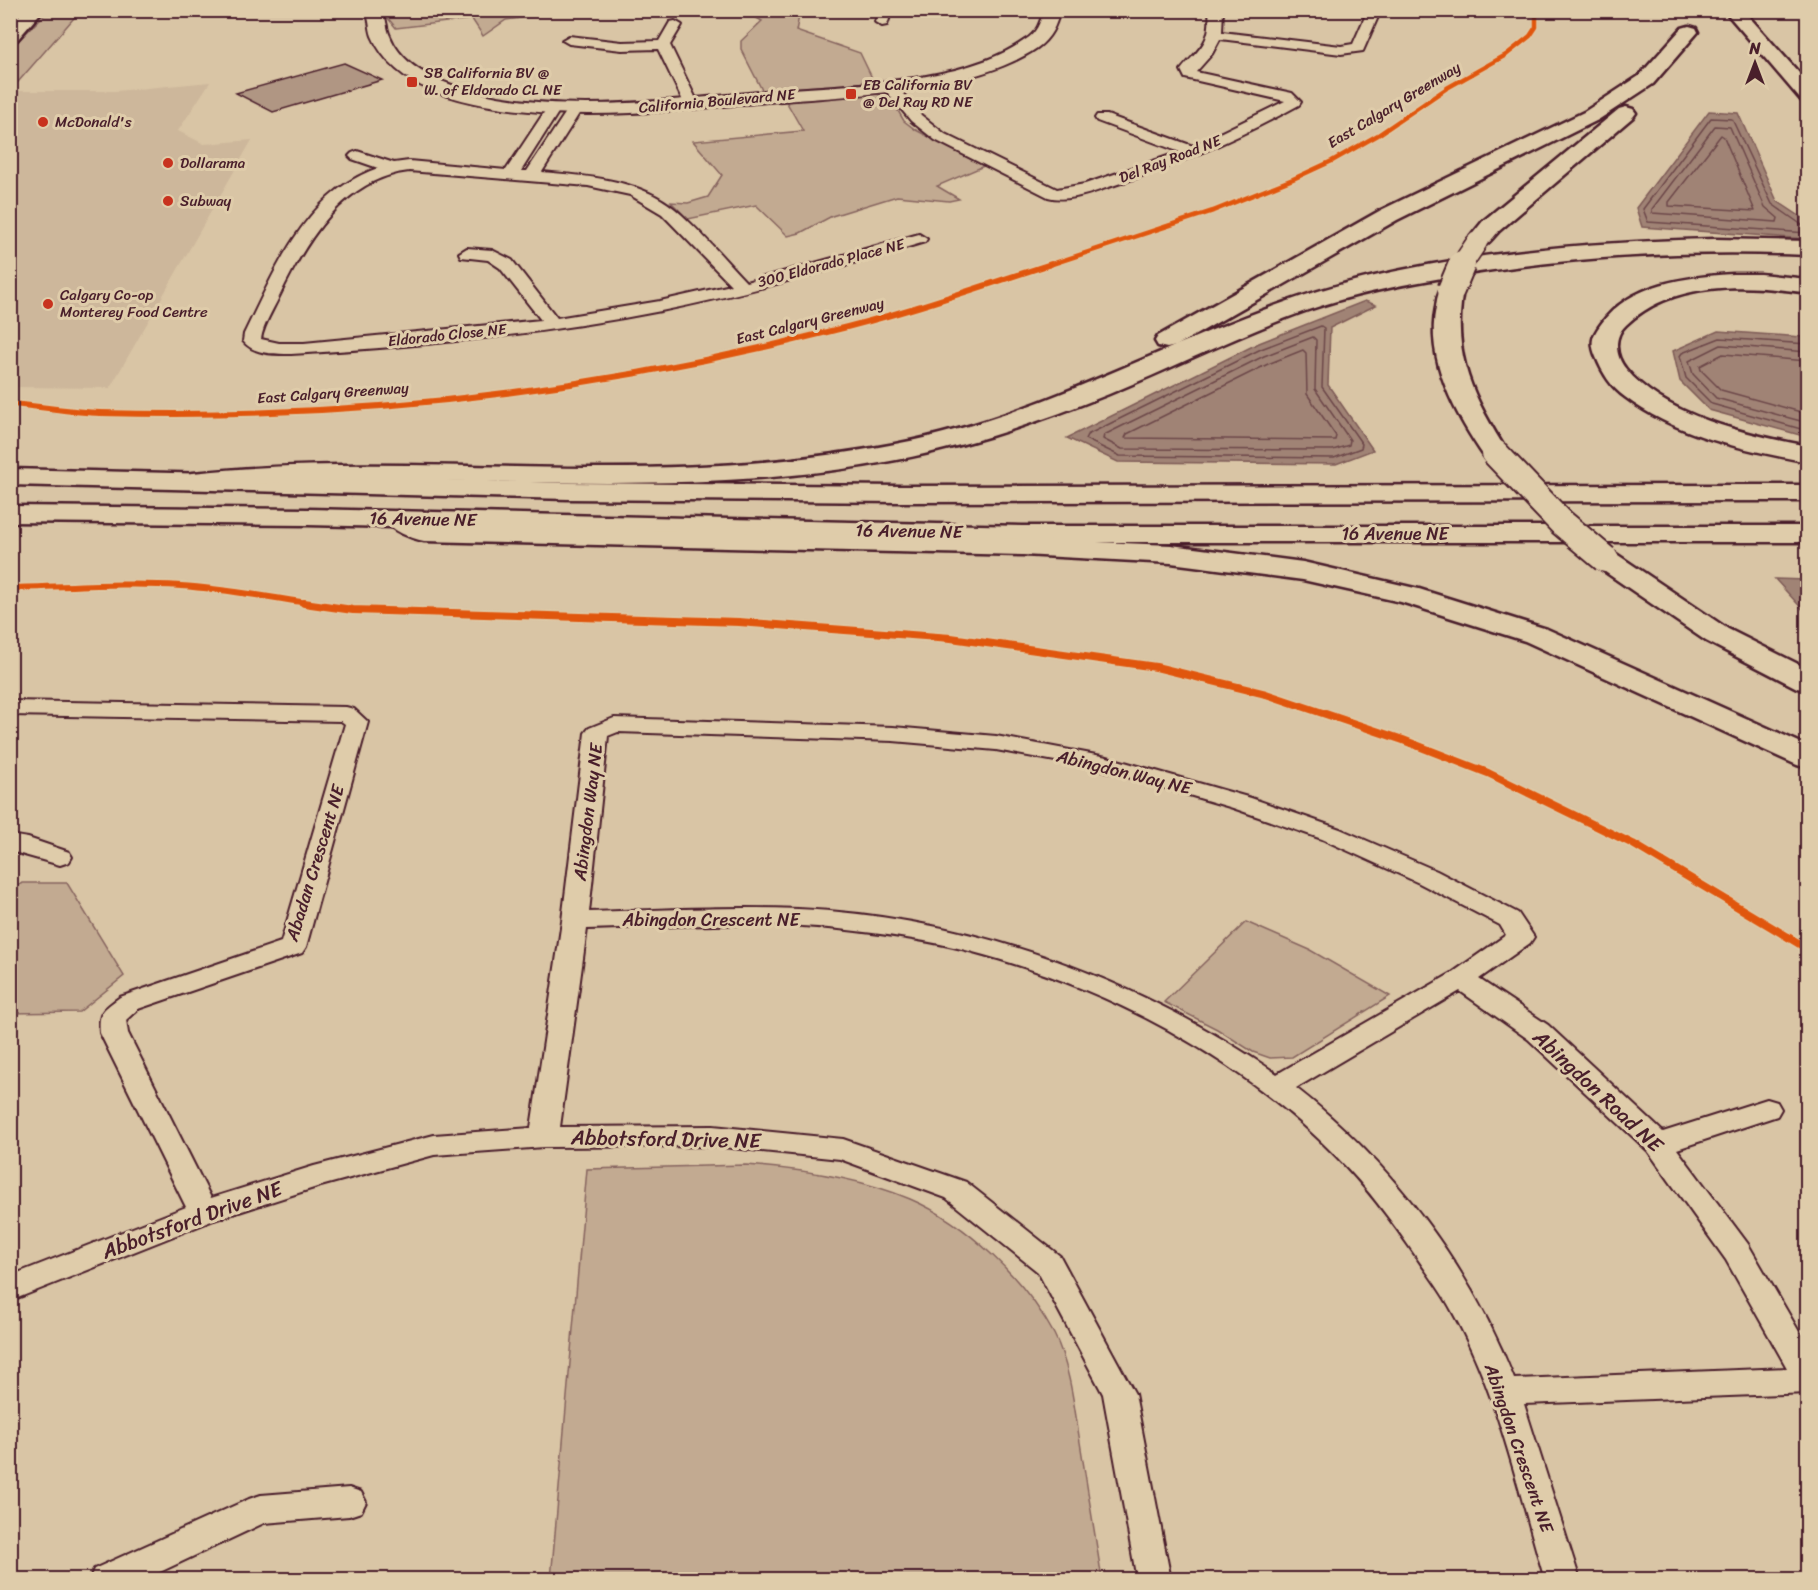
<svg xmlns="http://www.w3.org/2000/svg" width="1818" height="1590" viewBox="0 0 1818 1590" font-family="Sriracha,sans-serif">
<rect width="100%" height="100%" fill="#d9c5a5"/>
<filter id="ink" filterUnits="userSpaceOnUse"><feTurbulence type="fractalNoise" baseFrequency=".0167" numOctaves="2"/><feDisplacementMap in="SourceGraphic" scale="12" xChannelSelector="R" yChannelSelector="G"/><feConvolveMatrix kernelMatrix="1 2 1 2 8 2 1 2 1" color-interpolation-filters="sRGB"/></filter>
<g filter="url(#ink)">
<!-- built -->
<path fill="#cdb79b" d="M210,82L178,131L204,144L252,140L110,388L11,387V91H116Z"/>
<!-- green -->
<g fill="#c2aa91" stroke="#86645e" stroke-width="1.5">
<path d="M48,11H80L11,90V48Z"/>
<path d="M382,11H610L607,13L571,11L506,20L483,36L472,19L396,28Z"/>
<path d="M744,11H800L796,31L860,53L874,82L762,90L741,49V41L762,21Z"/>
<path d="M867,92L890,97L904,121L916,130L984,166L937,186L959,199L949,201L897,196L832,216L800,233L788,236L756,205L688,219L671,202L688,203L708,197L722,175L693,141L803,131L786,101Z"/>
<path d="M22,883H67L124,976L79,1012L11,1013V890Z"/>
<path d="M1246,922L1310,950L1390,996L1292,1057L1270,1058L1253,1052L1217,1029L1164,1002Z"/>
<path d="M746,1165C799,1169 861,1178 910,1199C967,1223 1025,1280 1054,1334C1069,1363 1074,1404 1079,1436C1087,1484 1094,1532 1102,1579H551L587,1169Z"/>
</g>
<!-- water -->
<g fill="#a08375" stroke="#7e5b57" stroke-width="1.5">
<path d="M1709,111L1738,113L1777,201L1807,221V239L1642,227L1636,208Z"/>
<path d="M1365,301L1376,305L1330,328L1328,385L1373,450L1336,464L1118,462L1067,438L1259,343Z"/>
<path d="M1718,331L1802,337L1807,339V437L1709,410L1680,381L1673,351Z"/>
<path d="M1775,579L1807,580V614Z"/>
</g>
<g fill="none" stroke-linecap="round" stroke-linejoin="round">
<!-- shore -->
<g stroke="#6c4749" stroke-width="1.5">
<path d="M1715,126L1730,127L1765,207L1778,218L1777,222L1652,213V209Z"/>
<path d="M1721,135L1724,137L1755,211L1669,206V202Z"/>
<path d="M1808,226L1802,225L1772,204L1732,119L1711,118L1643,209L1648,222L1808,233"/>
<path d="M1321,326L1324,328L1322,387L1362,444L1361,448L1334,458L1120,456L1085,439L1087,435L1261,349Z"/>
<path d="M1313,337L1316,340L1315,389L1350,440L1349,445L1333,450L1122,449L1103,439L1104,435L1264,356Z"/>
<path d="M1808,344L1720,338L1682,353L1680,356L1686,378L1712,404L1808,431"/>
<path d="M1303,350L1306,353L1307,394L1336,436L1335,440L1125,438L1127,434L1268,364Z"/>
<path d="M1808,352L1721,345L1689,361L1693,374L1716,398L1808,423"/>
<path d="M1808,361L1723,354L1700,366L1701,370L1721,390L1808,414"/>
</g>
</g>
<!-- building -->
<path fill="#b09683" stroke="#4a1f2b" stroke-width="1.5" d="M344,63L382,80L273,112L236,93Z"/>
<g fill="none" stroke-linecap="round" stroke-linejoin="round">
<defs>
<g id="minor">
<path d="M879,10H892L887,25L882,26L875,22Z"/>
<path d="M1209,10H1223L1222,32L1341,46L1353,44L1368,10H1381L1363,51L1341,54L1220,39L1212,54L1196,72L1292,93L1301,102L1299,105C1239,138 1180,164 1115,185C1095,191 1070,203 1048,197L935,140L911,121L882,86L884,83H894L921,115L945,134L1057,189L1085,184L1180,152L1097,121L1095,118L1097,115H1107L1193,146L1285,101L1185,78L1181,70C1199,48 1212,44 1209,10Z"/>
<path d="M675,21L682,25L670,45L698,103L691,107L684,103L658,49L622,50L569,44L562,40L569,36L622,42L659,41L670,22Z"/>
<path d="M554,104L561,108L521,171H527L570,106H580L582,109L542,172C586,176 639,179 675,209C700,230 723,258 746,282L919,234L927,239L925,242C838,268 750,293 661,311C539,335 415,347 291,354C275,354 254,355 243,341L244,334C275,271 305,193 378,168L352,159L349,156L352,153L357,151L394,163L409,161L506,170L549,105ZM409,171L588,186L630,195L662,214L731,285L660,301L557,318L512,260L492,250L467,248L459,253L461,257L488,260L500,268L541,320L304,343H279L261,339C263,325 273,310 279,297C305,242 343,179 409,171Z"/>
<path d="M10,701L346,707L354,709L368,722L306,947L302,953L138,1009L126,1020L128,1033L211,1198L314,1166L434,1135L531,1128L562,921L585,733L589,728L614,718L893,727L996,736L1107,757L1251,798L1340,829L1437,871L1518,913L1534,937L1530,943L1479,979L1548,1025L1663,1132L1767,1099L1777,1102L1781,1109L1777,1116L1677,1149L1748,1244L1808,1347V1393L1524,1404L1580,1580H1545C1518,1490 1498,1393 1452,1311C1443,1294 1431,1278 1420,1262C1395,1225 1368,1188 1336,1156C1240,1057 1106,987 973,952C930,940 884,934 839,929C755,920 671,927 587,929L560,1127L713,1126L843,1139L966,1182L1060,1256L1130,1385L1135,1394L1171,1580H1137L1103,1394L1038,1272L946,1198L840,1159L713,1146L544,1147L434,1155L317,1187L214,1220L10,1301V1276L186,1207L100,1033C98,1011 103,1010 120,997L281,942L345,724L341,721L10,715ZM618,732L893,741L996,750L1104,770L1233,808L1322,839L1419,883L1500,925L1506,935L1452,973L1277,1074C1135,977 970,917 798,909C728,906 658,910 589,912L608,736ZM1460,991L1528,1039L1648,1151L1726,1260L1787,1368L1514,1379C1470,1266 1391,1162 1296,1088Z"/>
<path d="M10,835L28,838L69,852L72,857L69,862L60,865L10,851Z"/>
<path d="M349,1488L361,1492L366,1502L361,1512L349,1516L264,1523L143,1580H89L94,1569L249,1499L261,1495Z"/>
</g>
<path id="tertiary" d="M365,10H382C387,19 386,28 390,36C399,59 422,74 444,82C540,120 676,99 778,90C852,84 963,84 1025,40C1037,33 1040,23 1044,10H1060C1056,26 1051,38 1037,48C970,94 836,96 755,103C687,109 619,117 551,113C510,110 469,105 431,90C406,80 383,62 372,36C369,28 370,18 365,10Z"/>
<path id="secondary" d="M24,10H43L17,40L10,41V24Z"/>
<g id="trunk">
<path d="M10,469L569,483L901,486L1808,485V501L901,502L569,499L10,485Z"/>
<path d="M10,506L308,509L1022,526H1808V542H1022L308,525L10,522Z"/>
</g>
<g id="motorway">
<path d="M1724,10H1743L1808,83V102L1801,100Z"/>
<path d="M1689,26L1696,28L1698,32L1653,84L1598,120L1397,220L1176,346L1167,348L1158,346L1155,341L1158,336L1381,210L1584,112L1639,76L1682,28Z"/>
<path d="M1626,107L1633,109L1636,113L1633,117L1499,231C1489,242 1485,251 1469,247L1466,242L1483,221L1619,109Z"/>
<path d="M1715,239L1808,241V255C1691,250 1576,256 1461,275C1409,283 1357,293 1308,310C1240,334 1175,367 1109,394C1040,422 968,446 896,460C660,506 428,464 193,489L183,487L179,481L183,475L193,473C323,459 453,467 583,468C688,469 792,464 895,444C1035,418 1158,346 1291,300C1420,255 1578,242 1715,239Z"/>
<path d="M1733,274H1760L1808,279V293C1747,284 1673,280 1626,325C1613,337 1615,356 1626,369C1665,417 1750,435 1808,446V462C1745,450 1676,436 1625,397C1611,387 1602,372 1596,357C1590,343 1592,336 1601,324C1630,283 1687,277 1733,274Z"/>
<path d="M1451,283L1459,285L1463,290C1451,356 1474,399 1508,453L1504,459L1495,461L1486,459C1456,416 1425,360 1436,307C1437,299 1438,292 1443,285Z"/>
<path d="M398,511L430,525L1023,539L1171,545L1303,562L1419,589L1547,629L1808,746V768L1797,765L1525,641L1401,602L1303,580L1171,563L1023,555L424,541C410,538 392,531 384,519L388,513Z"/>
<path d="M1605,550L1615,553L1728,629L1808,669V690L1797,688L1706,641L1595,565L1591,559L1595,553Z"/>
</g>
</defs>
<!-- minor casing -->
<use href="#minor" stroke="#4a1f2b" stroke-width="4"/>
<!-- tertiary casing -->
<use href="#tertiary" stroke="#4a1f2b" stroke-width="4"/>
<!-- secondary casing -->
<use href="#secondary" stroke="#4a1f2b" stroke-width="5"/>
<!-- trunk casing -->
<use href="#trunk" stroke="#4a1f2b" stroke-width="5"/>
<!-- motorway casing -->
<use href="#motorway" stroke="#4a1f2b" stroke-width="5"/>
<!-- minor -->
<use href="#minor" fill="#dfccaa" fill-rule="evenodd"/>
<!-- tertiary -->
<use href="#tertiary" fill="#dfccaa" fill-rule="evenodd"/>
<!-- secondary -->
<use href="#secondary" fill="#dfccaa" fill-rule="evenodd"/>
<!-- trunk -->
<use href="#trunk" fill="#dfccaa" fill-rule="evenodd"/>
<!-- motorway -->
<use href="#motorway" fill="#dfccaa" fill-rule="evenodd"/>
<defs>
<path id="motorway-bridge-far1" d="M1461,266L1477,242"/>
<g id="motorway-bridge">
<path d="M1451,290L1462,264"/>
<path d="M1495,453L1561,522L1605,559"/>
</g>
</defs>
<!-- motorway-bridge-far1 casing -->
<use href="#motorway-bridge-far1" stroke="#4a1f2b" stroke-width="23" stroke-linecap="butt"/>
<!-- motorway-bridge casing -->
<use href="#motorway-bridge" stroke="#4a1f2b" stroke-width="30" stroke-linecap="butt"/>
<!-- motorway-bridge-far1 -->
<use href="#motorway-bridge-far1" stroke="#dfccaa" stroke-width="20"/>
<!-- motorway-bridge -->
<use href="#motorway-bridge" stroke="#dfccaa" stroke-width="26"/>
<defs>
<path id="cycleway-far2" d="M1046,266L1213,211L1293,179L1332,161L1378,135L1447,88L1506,55L1530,36L1536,27V10"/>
<g id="cycleway-far1">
<path d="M10,404C40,406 70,412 100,413C344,420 590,392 827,332C903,314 976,288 1051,264"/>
<path d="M10,588C67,587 124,582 181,586C225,589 269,597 313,604"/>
</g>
<path id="cycleway" d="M304,603L353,610L739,622L951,638L1156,667L1266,694L1403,740L1488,773L1633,844L1808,949"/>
</defs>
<!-- cycleway-far2 casing -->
<use href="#cycleway-far2" stroke="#dfccaa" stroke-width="7"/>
<!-- cycleway-far1 casing -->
<use href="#cycleway-far1" stroke="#dfccaa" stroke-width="9"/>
<!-- cycleway casing -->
<use href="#cycleway" stroke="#dfccaa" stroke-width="11"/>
<!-- cycleway-far2 -->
<use href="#cycleway-far2" stroke="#e0560e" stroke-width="4.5"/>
<!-- cycleway-far1 -->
<use href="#cycleway-far1" stroke="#e0560e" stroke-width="6"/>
<!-- cycleway -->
<use href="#cycleway" stroke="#e0560e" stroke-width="8"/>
</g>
</g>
<!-- markers -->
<g fill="#c8321e" stroke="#dfccaa" stroke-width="2">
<rect x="406" y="76" width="12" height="12" rx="3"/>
<rect x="845" y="88" width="12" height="12" rx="3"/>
<circle cx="43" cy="122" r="6"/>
<circle cx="168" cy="163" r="6"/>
<circle cx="168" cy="201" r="6"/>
<circle cx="48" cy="304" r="6"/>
</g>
<g text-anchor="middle" stroke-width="6" stroke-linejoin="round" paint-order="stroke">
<!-- far-poi labels -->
<g font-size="15" fill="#4a1f2b" stroke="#dfccaa" text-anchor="start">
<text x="424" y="78">SB California BV @<tspan x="424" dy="17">W. of Eldorado CL NE</tspan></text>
<text x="863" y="90">EB California BV<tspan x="863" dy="17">@ Del Ray RD NE</tspan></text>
<text x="55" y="127">McDonald's</text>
<text x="180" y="168">Dollarama</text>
<text x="180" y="206">Subway</text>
<text x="60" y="300">Calgary Co-op<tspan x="60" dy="17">Monterey Food Centre</tspan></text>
</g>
<!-- far-street labels -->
<g font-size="15" fill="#4a1f2b" stroke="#dfccaa">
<text transform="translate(717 101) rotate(-5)" y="5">California Boulevard NE</text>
<text transform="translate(1394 105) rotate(-31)" y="5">East Calgary Greenway</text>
<text transform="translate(1170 159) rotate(-21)" y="5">Del Ray Road NE</text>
<text transform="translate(831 263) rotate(-15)" y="5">300 Eldorado Place NE</text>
<text transform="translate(810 321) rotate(-14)" y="5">East Calgary Greenway</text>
<text transform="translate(447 335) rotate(-6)" y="5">Eldorado Close NE</text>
<text transform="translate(333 393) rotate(-4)" y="5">East Calgary Greenway</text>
</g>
<!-- street labels -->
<g font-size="18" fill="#4a1f2b" stroke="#dfccaa">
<text transform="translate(423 519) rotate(1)" y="6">16 Avenue NE</text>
<text transform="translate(909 531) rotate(1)" y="6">16 Avenue NE</text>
<text x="1395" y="540">16 Avenue NE</text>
<text transform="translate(1124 772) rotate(14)" y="6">Abingdon Way NE</text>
<text transform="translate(588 812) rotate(-83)" y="6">Abingdon Way NE</text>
<text transform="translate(315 863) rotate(-73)" y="6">Abadan Crescent NE</text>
<text x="711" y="926">Abingdon Crescent NE</text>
<text transform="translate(1519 1448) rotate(71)" y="6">Abingdon Crescent NE</text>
</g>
<!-- near-street labels -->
<g font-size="21" fill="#4a1f2b" stroke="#dfccaa">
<text transform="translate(1598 1091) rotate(43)" y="7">Abingdon Road NE</text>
<text transform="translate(666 1139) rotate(1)" y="7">Abbotsford Drive NE</text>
<text transform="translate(192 1220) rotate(-20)" y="7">Abbotsford Drive NE</text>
</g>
</g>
<!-- margin -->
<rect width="1818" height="1590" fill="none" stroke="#dfccaa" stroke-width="36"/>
<rect x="18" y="18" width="1782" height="1554" fill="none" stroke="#4a1f2b" stroke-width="2" filter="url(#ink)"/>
<!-- north arrow -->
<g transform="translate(1755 63)" stroke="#dfccaa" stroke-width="4.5" paint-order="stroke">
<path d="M0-4.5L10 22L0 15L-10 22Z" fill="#4a1f2b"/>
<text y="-9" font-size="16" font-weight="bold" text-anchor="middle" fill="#4a1f2b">N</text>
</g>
</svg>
